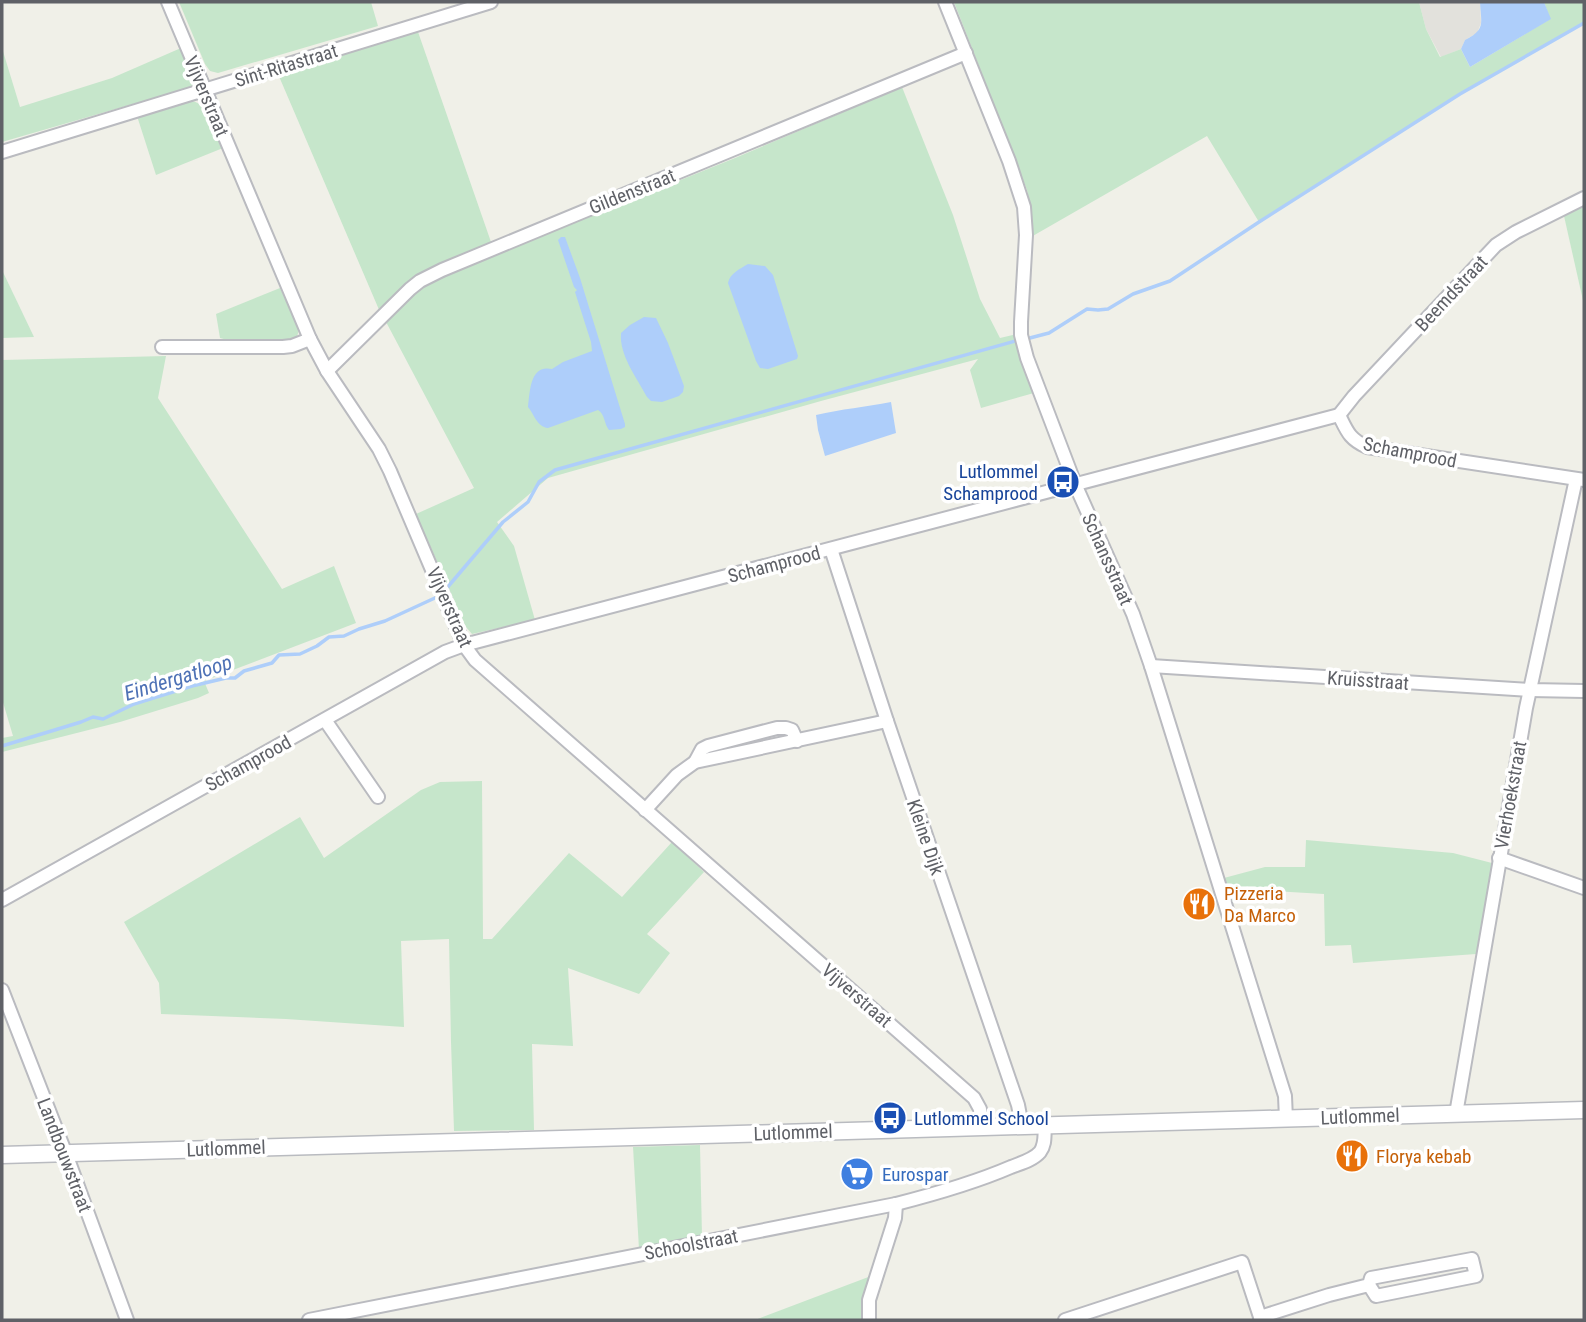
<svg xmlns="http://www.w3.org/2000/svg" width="1586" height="1322" viewBox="0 0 1586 1322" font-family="'Roboto Condensed',sans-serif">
<rect width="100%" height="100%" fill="#f0f0e8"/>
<!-- industrial -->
<path fill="#e2e1dc" d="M1419,2H1480L1481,23L1477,33L1465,40L1461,49L1441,57L1426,29Z"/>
<!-- green -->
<g fill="#c6e6cb">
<path d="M179,2H371L378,26L218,73L210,71L205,64Z"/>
<path d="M954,2H1419L1426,29L1440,57L1461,49L1470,67L1550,19L1544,2H1584V23L1460,94L1259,222L1207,136L1031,237V210L1027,190Z"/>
<path d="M417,29L491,242L412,279L380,312L278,74Z"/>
<path d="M2,48L20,107L112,78L181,48L194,80L192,86L188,88L2,142Z"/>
<path d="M902,87L953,215L980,299L1000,338L1017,334L1034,393L981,408L970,370L978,359L821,401L548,478L497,522L514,546L535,620L472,634L466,627L450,591L416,514L474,488L385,320L426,283L735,158Z"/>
<path d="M192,101C211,105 216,131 223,148L156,175L137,116Z"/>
<path d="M1584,206V305L1564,216Z"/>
<path d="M2,270L34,337L2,338Z"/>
<path d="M280,288L299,330L296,340C272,346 243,345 220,338L216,314Z"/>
<path d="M166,356L158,398L282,589L334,566L356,623L204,681L209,693L198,698L120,722L2,752V738L13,736L2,699V360Z"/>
<path d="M482,781L483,939H492L569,853L622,897L672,842L704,872L647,934L670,953L639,994L568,968L573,1046L532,1044L534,1130L454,1131L451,1042L449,939L401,941L404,1027L286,1019L161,1014L159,983L124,922L300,817L324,858L421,790L440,782Z"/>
<path d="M1306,840L1453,853L1492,863L1476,954L1353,963L1351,945L1325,946L1324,894L1273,891L1233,903L1224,878L1265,867H1305Z"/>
<path d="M700,1145L702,1236L639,1249L633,1147Z"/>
<path d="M871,1276L865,1292L864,1320H755Z"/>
</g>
<!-- water -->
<g fill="#aecefa">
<path d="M1480,2H1544L1551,19L1470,67L1461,49L1465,40C1486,29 1481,24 1480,2Z"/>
<path d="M561,237H565L580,278L625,424V427L621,429L609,430C604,424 605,414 598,410L548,428C537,427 534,414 528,407C530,391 530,364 552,369L563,362L592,351L591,342L575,292L577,290L574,287L558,240Z"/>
<path d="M748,264L765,266L773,275L798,356L797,359L768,369L760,368L756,361L728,283C730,273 740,269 748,264Z"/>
<path d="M644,317L656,318L668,343L684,386L683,392L679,396L662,402L651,401L647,397C637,378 619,355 621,333L630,325Z"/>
<path d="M891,402L896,433L825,456L818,430L816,415C841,409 866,407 891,402Z"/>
</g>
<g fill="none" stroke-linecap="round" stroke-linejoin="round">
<!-- stream -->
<g stroke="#aecefa" stroke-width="3.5">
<path d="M1026,339L1049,333L1087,309L1098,310L1108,309L1133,294L1170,281L1259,222L1460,94L1584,23"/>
<path d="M446,589L503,522L528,502L539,482L555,470L1019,340"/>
<path d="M2,746L81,722L93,717L103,719L134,704L192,686L226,678H235L244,671L272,663L279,655L300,654L317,646L329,637L344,636L359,629L385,621L437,597"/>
</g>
<defs>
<g id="minor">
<path d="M168,2L310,339L327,371L379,449L390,471L464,645L475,660L974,1098L980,1109L981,1127"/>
<path d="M945,2L1009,161L1024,207L1026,235L1021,322V335L1027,358L1075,484L1133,614L1151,666L1285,1096L1286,1119"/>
<path d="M2,152L491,2"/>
<path d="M162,347H283L292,346L310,339"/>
<path d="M327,371L410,289L420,281L442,270L966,53"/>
<path d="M1339,415L1354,396L1496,245L1516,232L1584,198"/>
<path d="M1339,415C1347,431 1349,439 1367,447L1584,480"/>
<path d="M831,549L887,721L1018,1105L1022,1126"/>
<path d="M1151,666L1530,690L1584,691"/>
<path d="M325,720L378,797"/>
<path d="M695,762L702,749L708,746L777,728H786L792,730L797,741"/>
<path d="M645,810L677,775L695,762L887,721"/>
<path d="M1499,858L1584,888"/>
<path d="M2,900L445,652L464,645L1339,415"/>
<path d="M2,990L69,1162L127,1320"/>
<path d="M1456,1114L1526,708L1576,479"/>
<path d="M1260,1317L1329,1295L1369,1285L1376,1296L1476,1276L1472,1259L1371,1278L1369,1285"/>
<path d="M309,1320L896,1204C935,1194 974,1183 1011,1167C1021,1163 1033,1160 1040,1152C1046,1144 1044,1135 1045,1125"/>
<path d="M869,1320V1300L895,1218L896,1204"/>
<path d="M1065,1320L1242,1262L1261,1320"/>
</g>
<path id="secondary" d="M2,1155L1584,1110"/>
</defs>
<!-- minor casing -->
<use href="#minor" stroke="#babbc0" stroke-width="16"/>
<!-- secondary casing -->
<use href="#secondary" stroke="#b9bbc0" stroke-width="19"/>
<!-- minor -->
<use href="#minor" stroke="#fff" stroke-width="12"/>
<!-- secondary -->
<use href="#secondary" stroke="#fff" stroke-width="16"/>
</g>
<!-- icons -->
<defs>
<symbol id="bus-disc" viewBox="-11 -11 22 22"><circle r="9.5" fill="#1a4fb4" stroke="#fff"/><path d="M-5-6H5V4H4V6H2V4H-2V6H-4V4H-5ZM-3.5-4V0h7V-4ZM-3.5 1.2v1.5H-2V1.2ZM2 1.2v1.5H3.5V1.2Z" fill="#fff"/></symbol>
<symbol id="restaurant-disc" viewBox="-11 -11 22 22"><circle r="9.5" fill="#e8710a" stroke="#fff"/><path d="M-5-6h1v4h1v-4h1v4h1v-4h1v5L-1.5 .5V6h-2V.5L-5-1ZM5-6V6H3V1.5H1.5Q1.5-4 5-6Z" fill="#fff"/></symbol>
<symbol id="supermarket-disc" viewBox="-11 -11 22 22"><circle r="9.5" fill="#3f7fe0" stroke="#fff"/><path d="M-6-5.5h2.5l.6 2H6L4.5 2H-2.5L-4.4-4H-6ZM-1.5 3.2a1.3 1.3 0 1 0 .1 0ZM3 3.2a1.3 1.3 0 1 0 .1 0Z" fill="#fff"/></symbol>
</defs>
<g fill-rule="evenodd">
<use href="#bus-disc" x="1044" y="463" width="38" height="38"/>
<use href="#restaurant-disc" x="1180" y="885" width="38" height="38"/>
<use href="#bus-disc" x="871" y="1099" width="38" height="38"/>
<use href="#restaurant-disc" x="1333" y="1137" width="38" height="38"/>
<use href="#supermarket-disc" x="838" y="1155" width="38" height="38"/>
</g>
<g text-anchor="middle" stroke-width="7" stroke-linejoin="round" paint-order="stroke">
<!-- street labels -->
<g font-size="19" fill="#5f6167" stroke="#fff">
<text transform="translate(286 65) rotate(-17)" y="7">Sint-Ritastraat</text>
<text transform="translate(207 96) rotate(67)" y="7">Vijverstraat</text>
<text transform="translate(632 191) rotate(-22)" y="7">Gildenstraat</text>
<text transform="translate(1451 293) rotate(-47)" y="7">Beemdstraat</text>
<text transform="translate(1410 452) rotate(11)" y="7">Schamprood</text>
<text transform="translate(1108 559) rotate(66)" y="7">Schansstraat</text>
<text transform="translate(774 564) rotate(-15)" y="7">Schamprood</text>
<text transform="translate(450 607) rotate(66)" y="7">Vijverstraat</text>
<text transform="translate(1368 680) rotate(4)" y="7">Kruisstraat</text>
<text transform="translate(248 763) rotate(-29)" y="7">Schamprood</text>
<text transform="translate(1510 795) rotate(-80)" y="7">Vierhoekstraat</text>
<text transform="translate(926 837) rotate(71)" y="7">Kleine Dijk</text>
<text transform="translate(857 995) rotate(41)" y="7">Vijverstraat</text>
<text transform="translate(1360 1116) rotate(-2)" y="7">Lutlommel</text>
<text transform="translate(793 1132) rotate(-2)" y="7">Lutlommel</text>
<text transform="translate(226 1148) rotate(-2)" y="7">Lutlommel</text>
<text transform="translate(65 1155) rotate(69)" y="7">Landbouwstraat</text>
<text transform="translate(691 1244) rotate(-11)" y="7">Schoolstraat</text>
</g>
<!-- transit labels -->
<g font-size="19" fill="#164399" stroke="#fff" text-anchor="end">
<text x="1038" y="478">Lutlommel<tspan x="1038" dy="22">Schamprood</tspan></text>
<text x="914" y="1125" text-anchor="start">Lutlommel School</text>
</g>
<!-- food labels -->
<g font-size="19" fill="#c56008" stroke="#fff" text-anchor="start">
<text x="1224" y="900">Pizzeria<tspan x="1224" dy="22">Da Marco</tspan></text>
<text x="1376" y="1163">Florya kebab</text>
</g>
<!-- shop labels -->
<g font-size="19" fill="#366cbe" stroke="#fff" text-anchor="start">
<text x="882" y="1181">Eurospar</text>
</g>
<!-- water labels -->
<g font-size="21" font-style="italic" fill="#4d71b5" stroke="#fff">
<text transform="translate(178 678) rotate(-17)" y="7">Eindergatloop</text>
</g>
</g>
<!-- border -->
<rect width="1586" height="1322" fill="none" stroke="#5f6167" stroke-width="7"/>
</svg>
